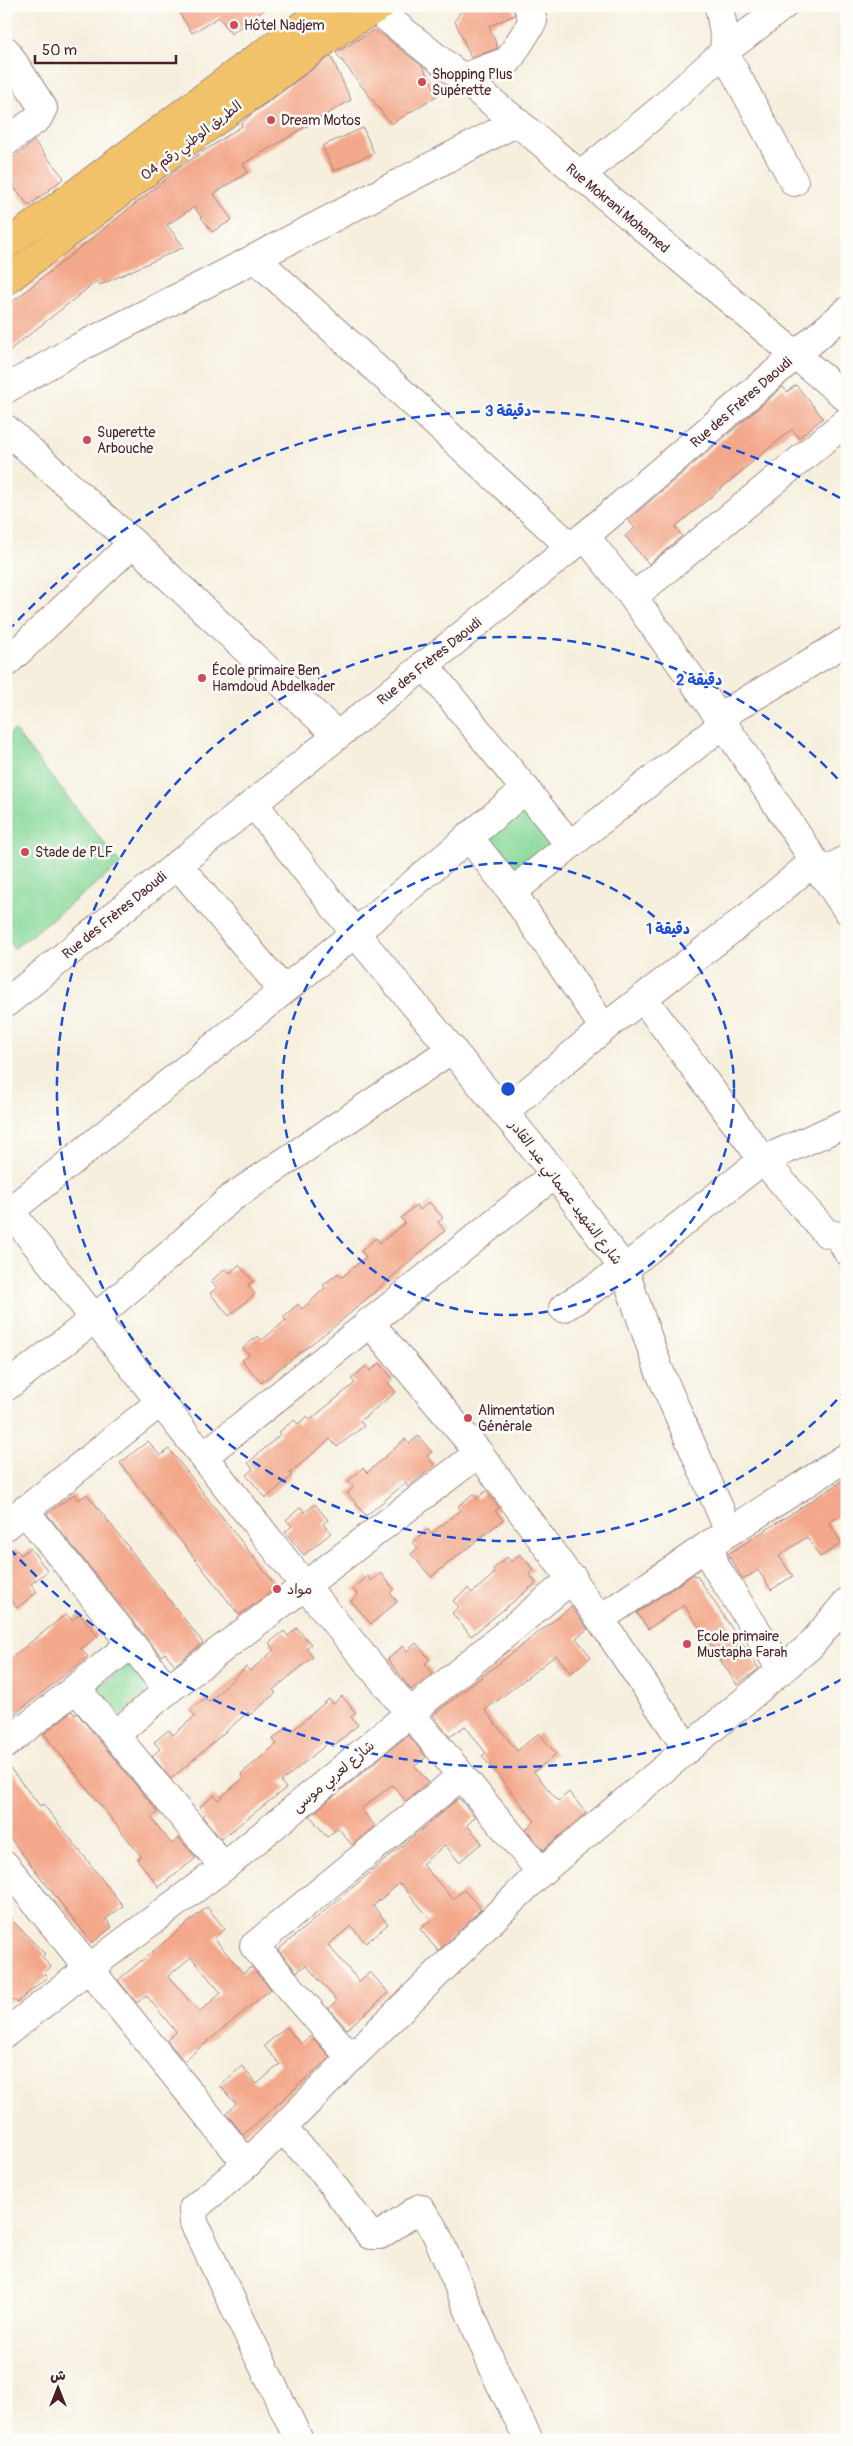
<svg xmlns="http://www.w3.org/2000/svg" width="853" height="2446" viewBox="0 0 853 2446" font-family="Pangolin,'Playpen Sans Arabic',sans-serif">
<rect width="100%" height="100%" fill="#fdfcf7"/>
<filter id="ink" filterUnits="userSpaceOnUse"><feTurbulence type="fractalNoise" baseFrequency=".02" numOctaves="2"/><feDisplacementMap in="SourceGraphic" scale="10" xChannelSelector="R" yChannelSelector="G"/><feConvolveMatrix kernelMatrix="1 2 1 2 8 2 1 2 1" color-interpolation-filters="sRGB"/></filter>
<filter id="wash" filterUnits="userSpaceOnUse"><feTurbulence type="fractalNoise" baseFrequency=".0096" numOctaves="4" result="noise"/><feDisplacementMap in="SourceGraphic" scale="20" xChannelSelector="R" yChannelSelector="G"/><feGaussianBlur stdDeviation="1.12" result="paint"/><feColorMatrix in="noise" values="0 0 0 0 0 0 0 0 0 0 0 0 0 0 0 0 0 1.4 0 .05"/><feComposite in="paint" operator="in"/></filter>
<g filter="url(#wash)">
<rect width="100%" height="100%" fill="#f6efde"/>
<!-- green -->
<g fill="#86d899" stroke="#687c62">
<path d="M14,730L121,864L14,949L6,939V737Z"/>
<path d="M520,802L554,843L514,876L480,835Z"/>
<path d="M130,1662L153,1689L115,1720L92,1692Z"/>
</g>
<g id="blocks">
<!-- building -->
<g fill="#f3a88b" fill-rule="evenodd">
<path d="M175,6H270L231,34L219,17L192,33Z"/>
<path d="M464,6H513L515,15L489,26L498,48L471,58L455,21Z"/>
<path d="M374,30L384,36L423,67L438,95L391,124L336,53Z"/>
<path d="M331,56L351,100L243,164L248,172L214,194L232,220L212,232L194,207L167,225L184,247L100,285L97,281L6,353V307L186,163L242,126L241,124L253,113Z"/>
<path d="M363,128L374,153L334,171L322,146Z"/>
<path d="M34,141L64,178L29,206L6,177V164Z"/>
<path d="M796,385L823,418L799,438L792,429L675,527L682,536L649,564L625,536L635,528L628,520L783,387L787,392Z"/>
<path d="M429,1202L443,1218L438,1222L445,1231L341,1321L261,1383L242,1360L249,1355L243,1348L258,1336L262,1340L286,1320L283,1317L298,1304L302,1309L325,1288L323,1285L338,1273L342,1277L366,1257L361,1251L376,1238L380,1243L405,1223L401,1218L416,1205L420,1210Z"/>
<path d="M239,1265L253,1281L248,1285L255,1294L229,1316L210,1293L217,1288L211,1281L226,1268L230,1273Z"/>
<path d="M380,1363L393,1379L388,1383L396,1392L360,1421L364,1426L337,1447L330,1439L290,1473L292,1476L266,1498L246,1475L253,1469L248,1463L281,1434L279,1432L294,1420L298,1424L307,1416L310,1420L355,1383L351,1379L366,1366L370,1371Z"/>
<path d="M418,1436L432,1452L427,1456L435,1465L408,1487L405,1483L366,1516L347,1493L354,1487L348,1481L363,1468L367,1473L405,1439L409,1444Z"/>
<path d="M148,1441L160,1456L169,1449L277,1587L239,1615L120,1463Z"/>
<path d="M847,1478V1512L829,1523L842,1543L820,1557L807,1537L779,1556L793,1576L771,1590L758,1570L743,1580L728,1554Z"/>
<path d="M486,1491L499,1508L495,1511L503,1520L431,1577L411,1554L418,1548L413,1542L428,1529L431,1534L461,1510L458,1506L473,1494L477,1499Z"/>
<path d="M74,1494L78,1500L87,1494L203,1643L175,1665L165,1653L161,1656L47,1514Z"/>
<path d="M315,1504L328,1520L323,1524L331,1533L304,1555L285,1532L292,1526L286,1520L301,1507L305,1512Z"/>
<path d="M30,1548L48,1571L31,1584L37,1592L17,1608L6,1594V1557L16,1549L21,1555Z"/>
<path d="M520,1554L534,1570L529,1574L536,1583L471,1636L452,1613L459,1607L453,1601L468,1588L472,1593L495,1573L492,1570L507,1557L511,1562Z"/>
<path d="M381,1573L394,1589L390,1593L397,1602L371,1624L351,1601L358,1595L353,1589L368,1576L371,1581Z"/>
<path d="M692,1575L697,1576L759,1669L737,1685L684,1605L648,1629L637,1613Z"/>
<path d="M571,1607L588,1629L576,1638L591,1657L571,1673L556,1655L485,1710L517,1751L539,1733L556,1754L534,1772L558,1801L569,1792L586,1813L543,1850L526,1829L535,1821L482,1756L486,1753L465,1726L450,1737L433,1715Z"/>
<path d="M66,1614L72,1620L80,1614L98,1636L81,1649L88,1657L6,1721V1662Z"/>
<path d="M297,1628L311,1644L306,1648L313,1657L273,1690L276,1693L250,1715L248,1712L171,1779L152,1756L160,1749L154,1742L169,1730L173,1735L195,1716L190,1710L205,1698L209,1702L246,1667L250,1671L274,1650L269,1643L284,1631L288,1636Z"/>
<path d="M416,1643L430,1660L425,1664L433,1673L411,1690L388,1659L403,1646L407,1651Z"/>
<path d="M342,1696L356,1713L351,1717L358,1725L332,1747L328,1743L281,1782L286,1788L221,1839L202,1816L205,1814L199,1808L214,1795L218,1800L244,1778L241,1774L277,1744L273,1739L288,1726L292,1731L329,1699L333,1704Z"/>
<path d="M72,1711L75,1715L77,1713L158,1812L151,1818L172,1844L179,1838L196,1858L159,1887L137,1859L141,1856L44,1734Z"/>
<path d="M408,1735L426,1757L415,1766L428,1782L406,1801L392,1785L361,1809L375,1826L352,1845L338,1828L327,1837L310,1816Z"/>
<path d="M6,1763L40,1806L43,1804L123,1906L106,1919L112,1927L92,1943L6,1833Z"/>
<path d="M459,1798L475,1817L467,1825L482,1843L459,1862L445,1845L422,1864L453,1899L464,1890L481,1909L438,1951L420,1929L431,1920L400,1883L373,1906L388,1924L366,1943L351,1926L328,1945L359,1981L370,1972L389,1993L347,2029L328,2008L337,2001L306,1965L297,1972L278,1950Z"/>
<path d="M207,1907L225,1929L214,1938L243,1973L251,1967L271,1989L184,2061L167,2040L176,2032L146,1995L137,2003L118,1980ZM191,1957L221,1993L199,2012L168,1976Z"/>
<path d="M6,1914L45,1954L42,1957L51,1967L44,1973L47,1977L26,1995L17,2003L13,1999L6,2005Z"/>
<path d="M286,2027L301,2044L311,2036L330,2057L243,2135L226,2113L236,2104L220,2086L242,2066L257,2084L280,2064L264,2046Z"/>
</g>
</g>
</g>
<g filter="url(#ink)">
<use href="#blocks" fill-opacity="0" stroke="#a08784" stroke-width="1"/>
<g fill="none" stroke-linecap="round" stroke-linejoin="round">
<defs>
<g id="minor">
<path d="M372,6L517,122L847,398"/>
<path d="M783,6L724,52L794,182"/>
<path d="M6,51L43,108L38,118L6,142"/>
<path d="M462,78L508,61L533,21L528,6"/>
<path d="M580,176L661,109L724,52L725,38L719,6"/>
<path d="M255,258L571,547"/>
<path d="M6,389L76,349L211,281L517,122"/>
<path d="M6,429L133,543L337,735"/>
<path d="M585,536L633,597L719,717L847,910"/>
<path d="M633,597L847,421"/>
<path d="M6,663L133,543"/>
<path d="M424,664L570,845L722,725"/>
<path d="M719,717L847,641"/>
<path d="M254,804L355,933L555,1174L624,1269L659,1370L729,1531"/>
<path d="M468,836L512,892L604,1028"/>
<path d="M177,864L283,990"/>
<path d="M821,874L847,859"/>
<path d="M512,892L570,845"/>
<path d="M643,998L763,1160L826,1233L839,1236L847,1251"/>
<path d="M6,1003L585,536L847,311"/>
<path d="M505,1111L604,1028L754,912L813,862"/>
<path d="M6,1206L306,1587L541,1872"/>
<path d="M10,1211L355,933L526,789"/>
<path d="M563,1308L624,1269L763,1160L847,1123"/>
<path d="M369,1322L479,1453L600,1619L710,1544L847,1457"/>
<path d="M6,1387L94,1319L169,1255L231,1198L452,1049"/>
<path d="M204,1456L555,1174"/>
<path d="M24,1510L168,1690"/>
<path d="M6,1526L159,1403"/>
<path d="M710,1544L715,1566L782,1670"/>
<path d="M600,1619L687,1748"/>
<path d="M76,1688L224,1867"/>
<path d="M116,1734L168,1690L479,1453"/>
<path d="M6,1744L131,1644"/>
<path d="M6,1866L247,2164L351,2058L541,1872L810,1646L847,1602"/>
<path d="M6,2033L89,1968L224,1867L573,1578"/>
<path d="M351,2058L254,1946L461,1776"/>
<path d="M282,2129L320,2168L370,2235H380L420,2208L435,2231L500,2383L529,2440"/>
<path d="M247,2164L193,2209L194,2223L299,2440"/>
</g>
<g id="highway">
<path d="M6,245L248,64L329,6"/>
<path d="M6,281L168,156L342,29L381,6"/>
</g>
</defs>
<!-- minor casing -->
<use href="#minor" stroke="#a08784" stroke-width="30"/>
<!-- highway casing -->
<use href="#highway" stroke="#a08784" stroke-width="30"/>
<!-- minor -->
<use href="#minor" stroke="#fff" stroke-width="28"/>
<!-- highway -->
<use href="#highway" stroke="#f2c26a" stroke-width="28"/>
</g>
</g>
<!-- distance rings -->
<g fill="none" stroke="#1d4ed8" stroke-width="2.5" stroke-dasharray="9 6">
<circle cx="508" cy="1089" r="226"/>
<path d="M847 1389A452 452 0 1 1 847 789"/>
<path d="M842 1679A678 678 0 0 1 8 1547M8 631A678 678 0 0 1 842 499"/>
</g>
<!-- markers -->
<g fill="#d1495b" stroke="#fdfcf7" stroke-width="2">
<circle cx="234" cy="25" r="5"/>
<circle cx="422" cy="82" r="5"/>
<circle cx="271" cy="120" r="5"/>
<circle cx="87" cy="440" r="5"/>
<circle cx="202" cy="678" r="5"/>
<circle cx="25" cy="852" r="5"/>
<circle cx="468" cy="1418" r="5"/>
<circle cx="277" cy="1589" r="5"/>
<circle cx="687" cy="1644" r="5"/>
</g>
<g text-anchor="middle" stroke-width="5" stroke-linejoin="round" paint-order="stroke">
<!-- poi labels -->
<g font-size="14" fill="#4a1f2b" stroke="#fdfcf7" text-anchor="start">
<text x="244" y="30">Hôtel Nadjem</text>
<text x="432" y="79">Shopping Plus<tspan x="432" dy="16">Supérette</tspan></text>
<text x="281" y="125">Dream Motos</text>
<text x="97" y="437">Superette<tspan x="97" dy="16">Arbouche</tspan></text>
<text x="212" y="675">École primaire Ben<tspan x="212" dy="16">Hamdoud Abdelkader</tspan></text>
<text x="35" y="857">Stade de PLF</text>
<text x="478" y="1415">Alimentation<tspan x="478" dy="16">Générale</tspan></text>
<text x="287" y="1594">مواد</text>
<text x="697" y="1641">Ecole primaire<tspan x="697" dy="16">Mustapha Farah</tspan></text>
</g>
<!-- street labels -->
<g font-size="14" fill="#4a1f2b" stroke="#fdfcf7">
<text transform="translate(191 140) rotate(-37)" y="5">الطريق الوطني رقم 04</text>
<text transform="translate(618 208) rotate(40)" y="5">Rue Mokrani Mohamed</text>
<text transform="translate(741 402) rotate(-41)" y="5">Rue des Frères Daoudi</text>
<text transform="translate(429 661) rotate(-39)" y="5">Rue des Frères Daoudi</text>
<text transform="translate(114 915) rotate(-39)" y="5">Rue des Frères Daoudi</text>
<text transform="translate(566 1192) rotate(53)" y="5">شارع الشهيد عصماني عبد القادر</text>
<text transform="translate(333 1776) rotate(-40)" y="5">شارع لعربي موسى</text>
</g>
</g>
<circle cx="508" cy="1089" r="8" fill="#1d4ed8" stroke="#fdfcf7" stroke-width="2.5"/>
<g font-size="15" text-anchor="middle" font-weight="bold" fill="#1d4ed8" stroke="#fdfcf7" stroke-width="5" stroke-linejoin="round" paint-order="stroke">
<text x="508" y="416">3 دقيقة</text>
<text x="699" y="685">2 دقيقة</text>
<text x="668" y="934">1 دقيقة</text>
</g>
<!-- margin -->
<rect width="853" height="2446" fill="none" stroke="#fdfcf7" stroke-width="25"/>
<!-- north arrow -->
<g transform="translate(58 2388)" stroke="#fdfcf7" stroke-width="4" paint-order="stroke">
<path d="M0-4L9 19L0 12L-9 19Z" fill="#4a1f2b"/>
<text y="-8" font-size="14" font-weight="bold" text-anchor="middle" fill="#4a1f2b">ش</text>
</g>
<!-- scale -->
<path d="M35 55v8h141v-8" fill="none" stroke="#4a1f2b" stroke-width="2.5"/>
<text x="42" y="55" font-size="15" fill="#4a1f2b" stroke="#fdfcf7" stroke-width="4" paint-order="stroke">50 m</text>
</svg>
